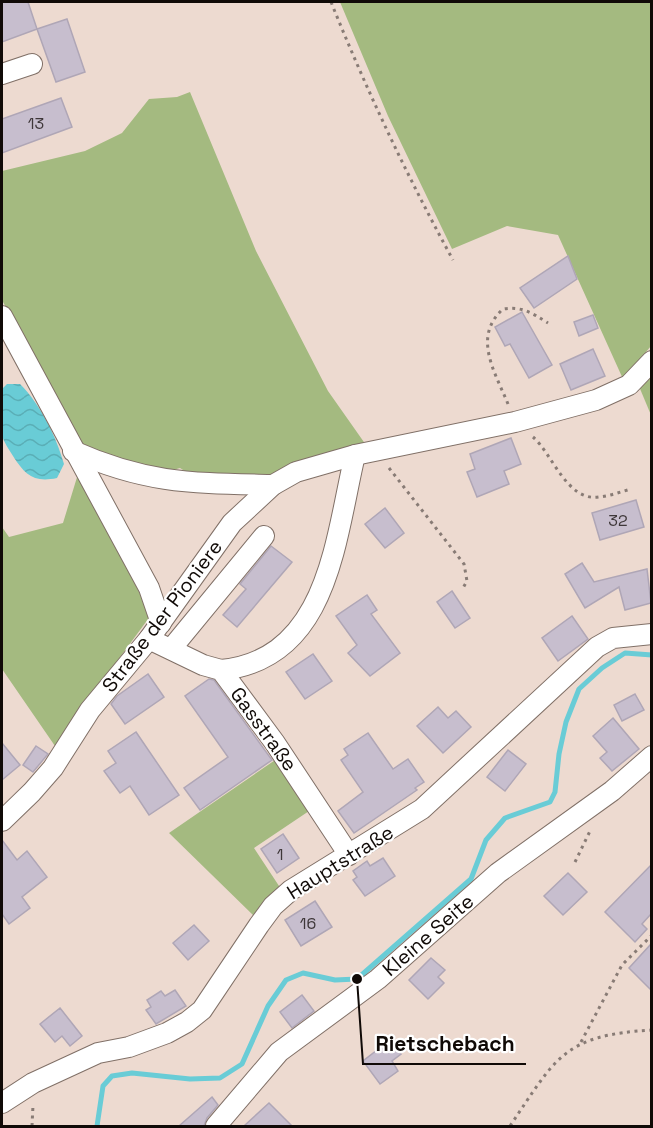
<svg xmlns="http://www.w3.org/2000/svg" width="653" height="1128" viewBox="0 0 653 1128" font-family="'Space Grotesk',sans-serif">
<defs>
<pattern id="water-waves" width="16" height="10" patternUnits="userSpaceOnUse" patternTransform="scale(1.5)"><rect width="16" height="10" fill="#69ccd6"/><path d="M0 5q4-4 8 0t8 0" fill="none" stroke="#5aaeb6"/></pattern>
</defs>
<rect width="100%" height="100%" fill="#eddad0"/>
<!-- grass -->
<g fill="#a4ba80">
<path d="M340,2H651V346L623,379L558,235L507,226L452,249L388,116Z"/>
<path d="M190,92L256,251L328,391L366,445L269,481L192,476L180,468C153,477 98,455 75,439L2,300V171L85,151L122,133L149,99L177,97Z"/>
<path d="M651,365V415L638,384Z"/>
<path d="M78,474L151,615L55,746L2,669V527L9,537L63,523Z"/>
<path d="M281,756L315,807L254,848L281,889L254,916L169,833Z"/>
</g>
<!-- water -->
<path fill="url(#water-waves)" d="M7,384H20C41,405 56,436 64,464L57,478C34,483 25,475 13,456C9,449 4,443 2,435C0,421 2,403 2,389Z"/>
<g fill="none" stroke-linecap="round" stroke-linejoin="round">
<!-- stream -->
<path stroke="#69ccd6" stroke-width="5" d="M97,1126L103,1086L112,1076L132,1073L190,1079L220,1078L242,1064L268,1006L286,980L303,973L335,980L357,979L471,879L486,840L505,818L550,802L555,792L559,754L566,722L579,689L602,668L625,653L652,655"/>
</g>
<!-- building -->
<g fill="#c7bece" stroke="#afa6b6" stroke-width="1.5">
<path d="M2,2H28L37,29L2,42Z"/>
<path d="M67,19L85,72L56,82L37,29Z"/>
<path d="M61,98L72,127L2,153V119Z"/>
<path d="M568,256L577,279L534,308L520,288Z"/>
<path d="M522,312L552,365L529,378L510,344L505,346L495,327Z"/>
<path d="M593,315L598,328L579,336L574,322Z"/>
<path d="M593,349L605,376L571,390L560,364Z"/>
<path d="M511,438L521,464L504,471L509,484L477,497L467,472L475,469L470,454Z"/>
<path d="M636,500L644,527L600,540L592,513Z"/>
<path d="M385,508L404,533L385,548L365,524Z"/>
<path d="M271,546L292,562L237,627L223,615L246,589L240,584Z"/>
<path d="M582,563L594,582L647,569L651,603L625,610L619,587L585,608L565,574Z"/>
<path d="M452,591L470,618L455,628L437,602Z"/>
<path d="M367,595L377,610L371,614L400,653L370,676L348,653L357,645L336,616Z"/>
<path d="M572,616L588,639L558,661L542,638Z"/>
<path d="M313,654L332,681L305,699L286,672Z"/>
<path d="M148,674L164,697L125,724L111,704L117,696Z"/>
<path d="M209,679L214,680L272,760L200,810L184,788L228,757L185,696Z"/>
<path d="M635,694L644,710L622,721L614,705Z"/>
<path d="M438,707L448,718L456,711L471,727L443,753L417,726Z"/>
<path d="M613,718L639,749L612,771L600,758L607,752L593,736Z"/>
<path d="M136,732L179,795L149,815L130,786L120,793L104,771L116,763L108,751Z"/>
<path d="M368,733L393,769L408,759L424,782L415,788L417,790L354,833L338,811L363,792L341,760L348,755L344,749Z"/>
<path d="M2,743L20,765L2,780Z"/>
<path d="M36,746L48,754L33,772L23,765Z"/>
<path d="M508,750L526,764L505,791L487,777Z"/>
<path d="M283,834L299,858L277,873L261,849Z"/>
<path d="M2,840L17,860L27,851L47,877L22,897L30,908L9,924L2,914Z"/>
<path d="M383,858L395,876L365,896L353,880L357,877L353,871L367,861L370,866Z"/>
<path d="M651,865V914L642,924L647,929L635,942L605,912Z"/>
<path d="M568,873L587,892L563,915L544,896Z"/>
<path d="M315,901L332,927L301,946L285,920Z"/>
<path d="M194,925L209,941L188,960L173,943Z"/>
<path d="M651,944V990L629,968Z"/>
<path d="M431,958L445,970L438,977L444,983L428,999L409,980Z"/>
<path d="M175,990L186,1006L156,1024L146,1010L151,1007L147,1000L161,991L165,996Z"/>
<path d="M302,995L314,1011L292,1028L280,1012Z"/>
<path d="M60,1008L82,1036L70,1046L62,1036L55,1042L40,1024Z"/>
<path d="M390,1040L401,1054L392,1061L398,1071L380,1084L363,1061Z"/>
<path d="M212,1097L218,1105L207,1118L204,1126H179Z"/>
<path d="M269,1103L292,1126H244Z"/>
</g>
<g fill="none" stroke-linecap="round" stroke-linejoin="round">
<defs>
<g id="minor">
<path d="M2,74L32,64"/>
<path d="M2,316L149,588L161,623"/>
<path d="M73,451C147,484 193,483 273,485"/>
<path d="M149,639L203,665L221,670L275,743L349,855"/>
<path d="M171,649L264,536"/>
<path d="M221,670C329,659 335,539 355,455"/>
<path d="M2,821L32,792L53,768L90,710L149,639L232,523L273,485L296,472L355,455L515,422L596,400L629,385L652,361"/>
<path d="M2,1103L33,1083L98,1053L129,1047L167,1033L187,1022L202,1010L259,925L273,906L291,890L422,809L597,647L613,638L652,634"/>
<path d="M216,1126L279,1052L378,979L498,873L612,791L652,756"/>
</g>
</defs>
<!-- minor casing -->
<use href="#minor" stroke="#807067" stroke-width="22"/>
<!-- path -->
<g stroke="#887b75" stroke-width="3" stroke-dasharray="3 4.5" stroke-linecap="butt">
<path d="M331,2C367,91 407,176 453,260"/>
<path d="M508,404C495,372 472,337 503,309C522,306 532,313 548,323"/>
<path d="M533,437C552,453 567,502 599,497C610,496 620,492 631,489"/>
<path d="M389,468L464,564L467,581L463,588"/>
<path d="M575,862L590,831"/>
<path d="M581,1042L622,965L652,935"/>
<path d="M32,1126L33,1105"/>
<path d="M510,1126C556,1058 563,1035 652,1030"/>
</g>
<!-- minor -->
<use href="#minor" stroke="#fff" stroke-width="20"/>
</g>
<g text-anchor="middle" stroke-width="4.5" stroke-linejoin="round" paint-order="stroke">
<!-- number labels -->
<g font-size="16" fill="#3e3739">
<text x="36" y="129">13</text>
<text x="618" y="526">32</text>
<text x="280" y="860">1</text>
<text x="308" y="929">16</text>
</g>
<!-- street labels -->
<g font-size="20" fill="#100a07" stroke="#fff">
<text transform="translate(162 616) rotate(-53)" y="7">Straße der Pioniere</text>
<text transform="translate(264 729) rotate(54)" y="7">Gasstraße</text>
<text transform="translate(340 862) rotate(-32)" y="7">Hauptstraße</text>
<text transform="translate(428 935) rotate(-41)" y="7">Kleine Seite</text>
</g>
</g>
<!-- callouts -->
<path fill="none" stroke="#100a07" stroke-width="2" d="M357 979L363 1064H526"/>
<circle fill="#100a07" stroke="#fff" stroke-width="2" cx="357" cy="979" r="6"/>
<g font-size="21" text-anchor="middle" font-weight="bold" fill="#100a07" stroke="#fff" stroke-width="4.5" stroke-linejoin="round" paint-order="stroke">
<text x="445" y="1051">Rietschebach</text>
</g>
<!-- border -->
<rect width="653" height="1128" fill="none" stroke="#100a07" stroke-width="6"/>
</svg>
